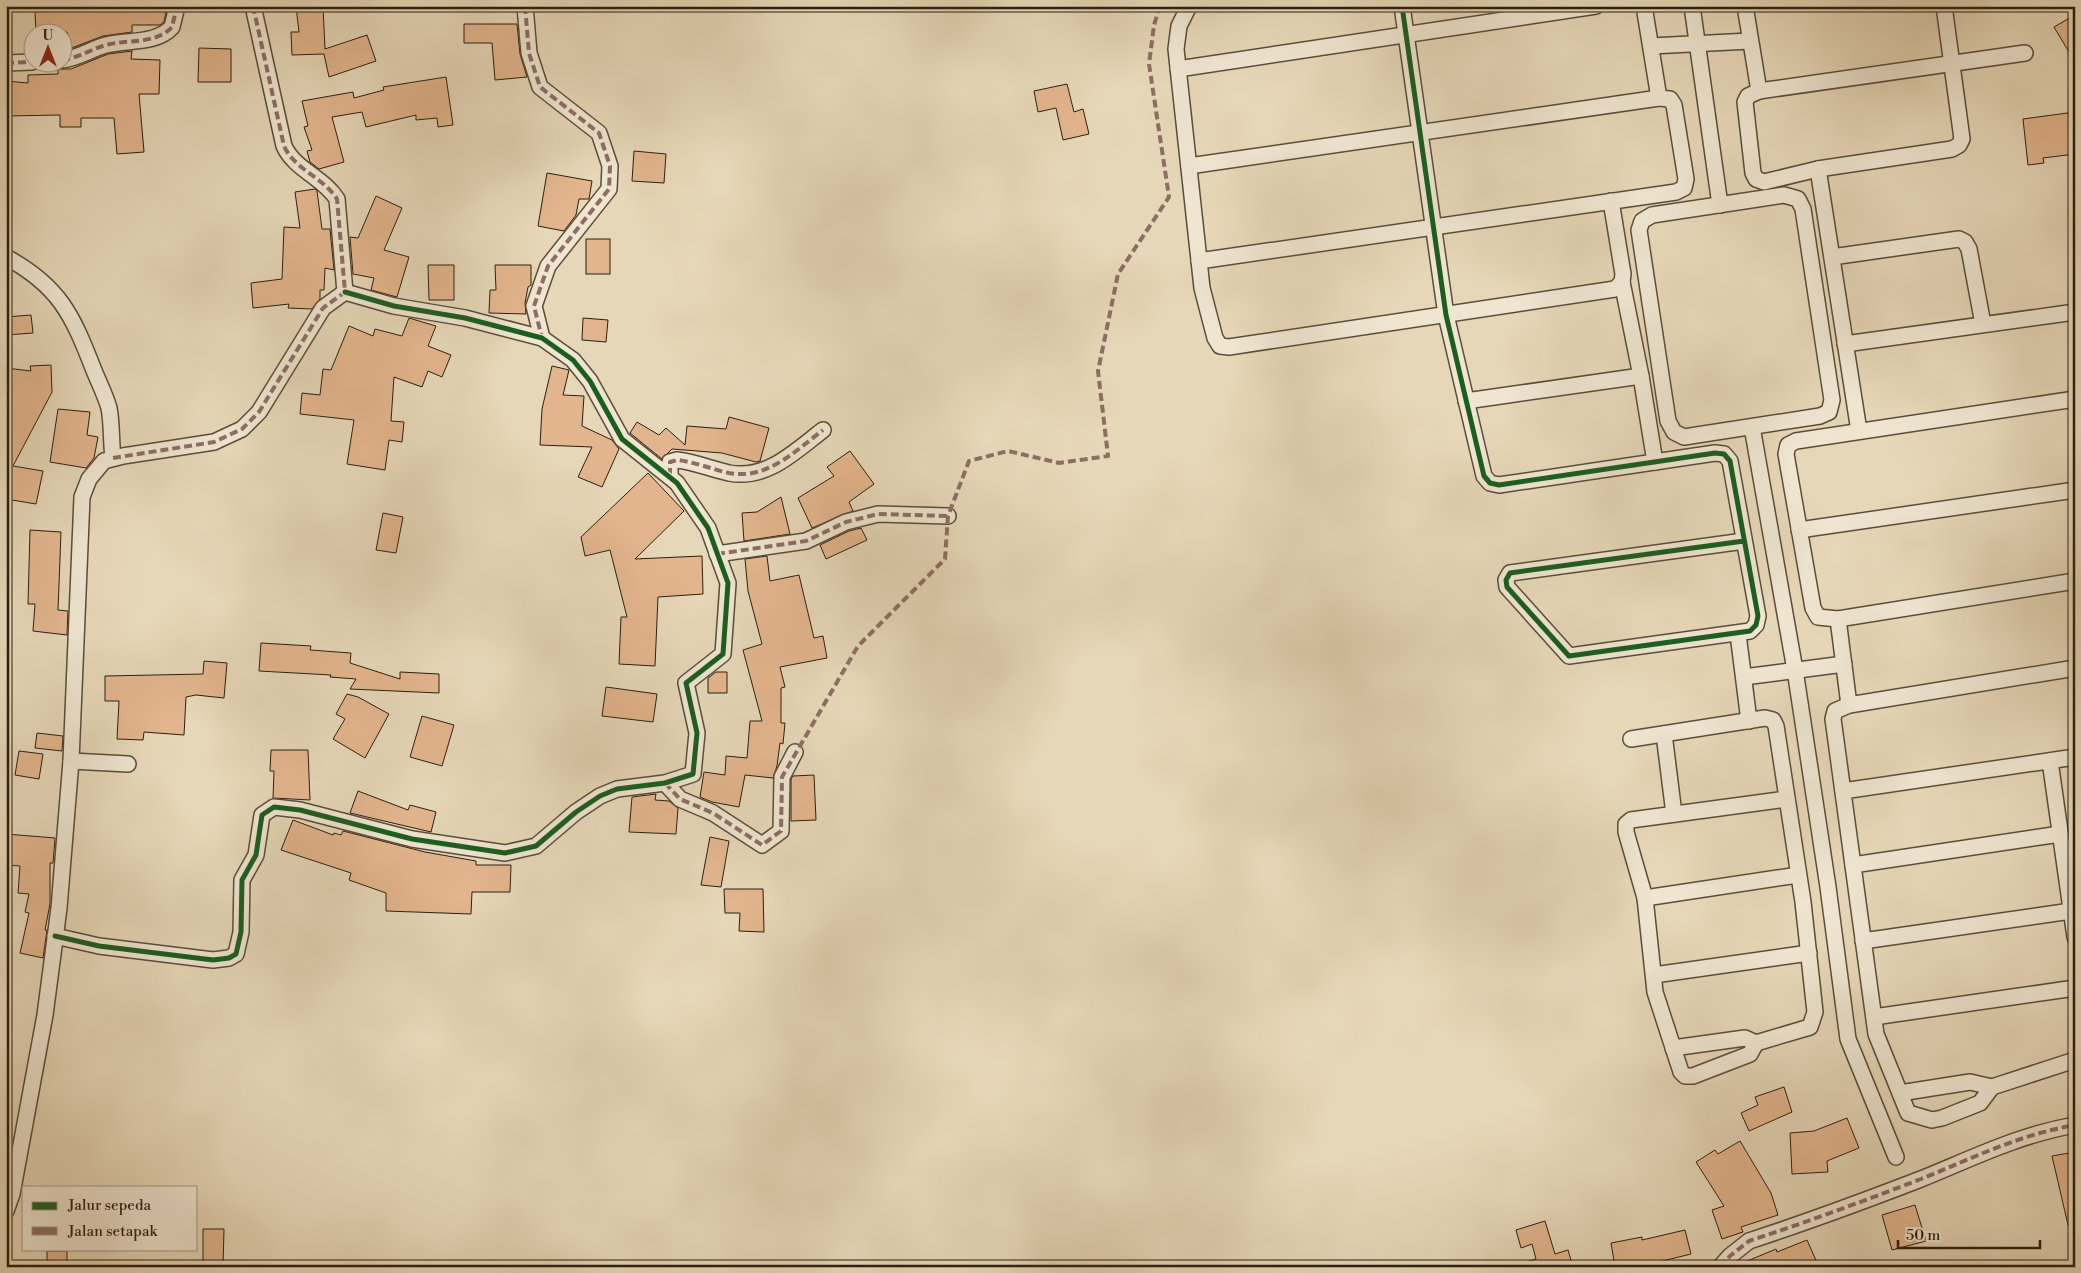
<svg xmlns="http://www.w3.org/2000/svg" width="2081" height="1273" viewBox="0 0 2081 1273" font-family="'Libre Bodoni',serif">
<rect width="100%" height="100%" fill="#e6d7b8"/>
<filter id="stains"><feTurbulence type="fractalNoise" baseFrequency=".004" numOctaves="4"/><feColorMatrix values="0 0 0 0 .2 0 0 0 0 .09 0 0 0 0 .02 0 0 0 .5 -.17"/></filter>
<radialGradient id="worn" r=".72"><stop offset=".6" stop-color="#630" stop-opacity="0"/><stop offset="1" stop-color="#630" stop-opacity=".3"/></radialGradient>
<!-- building -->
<g fill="#e3b58e" stroke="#2b1f10">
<path d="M64,6H167L164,22L160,25H132V32L103,36L69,49L67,32H36L35,12L64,11Z"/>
<path d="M296,6H323L325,49L367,35L376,61L329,77L324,54L292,55L291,32H299Z"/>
<path d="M2075,15V62L2054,27Z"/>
<path d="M464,24H517L520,54L527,77L495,80L492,43H464Z"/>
<path d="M199,48L231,49V82H198Z"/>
<path d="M132,51L131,59L160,60L159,94H139L144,152L117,154L114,118H81V127H60V115L6,116V81L28,83V75L58,74V69H71L108,54Z"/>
<path d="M446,77L453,125L438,127L437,118L416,120V115L366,127L362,112L332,117L344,162L319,169L310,162L307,151L312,150L304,127L308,126L302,101L353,92L354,98L384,90L383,87Z"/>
<path d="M1067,84L1074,112L1083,109L1089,134L1063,140L1056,108L1038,112L1034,91Z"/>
<path d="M2075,112V154L2043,158L2044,163L2028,165L2023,119Z"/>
<path d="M634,151L666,154L664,183L632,181Z"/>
<path d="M547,173L592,181L589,199H579L576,215L564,231L538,226Z"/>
<path d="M315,189L317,191L322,229H330L334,270L325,268L324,290H320V299L312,309L288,308L289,304L253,308L251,283L282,279L284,227L300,228L295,192Z"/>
<path d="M376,196L402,208L384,250L409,257L397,297L371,290L374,278L353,274L350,237L358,238Z"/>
<rect x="586" y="239" width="24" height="35"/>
<path d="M428,265H454V300H429Z"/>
<path d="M495,265H531V285L528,287L525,303L526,314L489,313L490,290H496Z"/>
<path d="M31,315L33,333L6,335V317Z"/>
<path d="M409,318L436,326L428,346L451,355L442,377L428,371L422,387L394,377L391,421L404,422L402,442L389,440L385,470L347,464L354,420L300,414L302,393L320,395L323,369L331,370L349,326L373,336L375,329L402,336Z"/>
<path d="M583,318L608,320L606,342L582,340Z"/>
<path d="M51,365L52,392L13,466L43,471L36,504L6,499V368L31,371L30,366Z"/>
<path d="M552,366L569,370L563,395L584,396L582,426L612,440L619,449L602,487L578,477L592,447L540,445L542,409Z"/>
<path d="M58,409L90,412L87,435L98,437L94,458L86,468L50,462Z"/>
<path d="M729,417L769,428L760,461L756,462L722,453L672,449L662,459L630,433L637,422L659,435L666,428L685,445L687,426L726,429Z"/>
<path d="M850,451L874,484L849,502L853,511L812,528L798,498L834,476L827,467Z"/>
<path d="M648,473L684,511L635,559L702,556L703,594L658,597L655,666L619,664L621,617H627L610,550L585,556L581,537Z"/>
<path d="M781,497L790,534L744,541L742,513L757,512Z"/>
<path d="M383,513L403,517L396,553L376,550Z"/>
<path d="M861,528L867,540L826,559L820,545L849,531Z"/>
<path d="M30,530L61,532L58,610L68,611L67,635L33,631L35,604H28Z"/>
<path d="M767,556L770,581L799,575L814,638L823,636L827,658L780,667L785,687L781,688V723H785L783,744L780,743L777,766L773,778L745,775L739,807L712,802L700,797L704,772L725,775L726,756L747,758L750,721H762L743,650L762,644L748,591L745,559Z"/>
<path d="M261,643L311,646L310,650L351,653L350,663L400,679V672L439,674V693L350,689L356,679L330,677L331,675L259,671Z"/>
<path d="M204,661L227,663L224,698L196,695L186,697L184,735L144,732L143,740L117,739L119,701H105V676L203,674Z"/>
<path d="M716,672H727V693H708V678Z"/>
<path d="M606,687L657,694L653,722L602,716Z"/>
<path d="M347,694L358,697L389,714L365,758L333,739L345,719L336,714Z"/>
<path d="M422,716L454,725L442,766L410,757Z"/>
<path d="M37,733L63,736L62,751L35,748Z"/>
<path d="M271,750H308L310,800L273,798L274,771H270Z"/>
<path d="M19,751L43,754L39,779L15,775Z"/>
<path d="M814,775L816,820L791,821V779L793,776Z"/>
<path d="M358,791L408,810L410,805L436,812L431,832L350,813Z"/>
<path d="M656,794L655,800L669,801L678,808L676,834L629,832L632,797Z"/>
<path d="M293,820L333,835L334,833L341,835L343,831L425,852L476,861V865H511L510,892H472L471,914L386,911V893L349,880L351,873L281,850Z"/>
<path d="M6,834L55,838L53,863H50V904L45,930H47L43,958L20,953L29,913L25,912L29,894L18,893L20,866L6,865Z"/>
<path d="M710,837L729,841L721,887L701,885Z"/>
<path d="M724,889H763L764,932L739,931L740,913H725Z"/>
<path d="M1784,1087L1792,1112L1749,1131L1741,1113L1758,1105L1755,1097Z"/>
<path d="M1847,1118L1859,1148L1827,1161L1828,1172L1792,1174L1790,1133L1814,1131Z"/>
<path d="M1740,1141L1771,1193L1778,1215L1741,1227L1743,1232L1722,1239L1712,1210L1724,1206L1696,1162L1715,1150L1718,1154Z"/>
<path d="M2075,1152V1224L2068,1225L2052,1156Z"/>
<path d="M1915,1205L1926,1241L1892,1250L1882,1215Z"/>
<path d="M1545,1221L1555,1254L1568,1250L1573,1267H1526L1525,1262L1536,1259L1532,1244L1521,1248L1516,1230Z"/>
<path d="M203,1229H224L223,1267H203Z"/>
<path d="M1685,1230L1691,1254L1646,1265L1647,1267H1615L1611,1243L1642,1237V1240Z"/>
<path d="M1807,1240L1819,1267H1733L1776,1249L1777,1252Z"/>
<rect x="47" y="1251" width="20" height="16"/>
</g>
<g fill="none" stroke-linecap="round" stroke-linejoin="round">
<defs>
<g id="minor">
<path d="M253,6L284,146C295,170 323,177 337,199L345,292"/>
<path d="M525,6L529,53L540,87L599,133L610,166L609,189L548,266L534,306L542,338"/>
<path d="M1189,6L1179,26L1176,49L1202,288L1215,338L1220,346L1229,347L1615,289L1622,282L1623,274L1611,201"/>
<path d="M1402,6L1446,315L1484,476L1490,483L1499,485L1715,453L1724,454L1730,461L1758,616L1756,625L1750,631L1569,656L1507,587L1506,580L1510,573L1744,541"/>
<path d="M1692,6L1720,205"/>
<path d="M1745,6L1759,91L1748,96L1745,102L1753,173L1756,179L1764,182L1818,169L1952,149L1959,145L1962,139L1944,6"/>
<path d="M1651,46L1750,41"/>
<path d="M62,60C79,58 91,49 106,45C128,39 155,45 172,27L177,6"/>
<path d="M6,63L32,62"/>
<path d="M1178,69L1596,6"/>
<path d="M1759,91L2025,53"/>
<path d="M1189,166L1659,98"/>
<path d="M1818,169L1859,431"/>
<path d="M1784,195L1798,199L1803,209L1832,400L1829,412L1820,416L1684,437L1674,432L1668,421L1639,230L1642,221L1652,215Z"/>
<path d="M6,257C59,286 72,314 93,368C98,381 105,394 109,408C112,423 111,442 113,458"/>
<path d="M1832,257L1959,239L1965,242L1969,249L1983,324"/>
<path d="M1199,261L1676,192L1684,188L1686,179L1674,105L1670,99L1659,98L1644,6"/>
<path d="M1622,282L1641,376L1655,462"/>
<path d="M1845,344L2075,312"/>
<path d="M2075,399L1796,441L1788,445L1786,454L1813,608L1818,617L1838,619L2075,581"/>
<path d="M1466,401L1641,376"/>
<path d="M1752,427L1795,670L1828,887L1848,1039L1896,1157"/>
<path d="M670,476V462L677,460C695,462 711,469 729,473C767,480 794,452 823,430"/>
<path d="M1799,530L2075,490"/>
<path d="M717,554L806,541L846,522L878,514L948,516"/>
<path d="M1838,619L1849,705"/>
<path d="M1738,634L1749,721"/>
<path d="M2075,668L1849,705L1835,711L1833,719L1876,1034L1908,1113L1932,1120L1942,1118L1980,1103L1992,1087L2075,1060"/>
<path d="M1744,677L1844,664"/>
<path d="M1664,734L1674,814"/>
<path d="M1631,739L1765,718L1773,720L1776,726L1803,902L1815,1012L1810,1027L1756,1043L1745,1038L1673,1048"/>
<path d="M71,761L128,764"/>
<path d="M2050,761L2075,937"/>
<path d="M665,783L680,799L713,813L762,845L781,831L782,777L795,752"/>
<path d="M1843,791L2075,757"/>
<path d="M1853,865L2060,834"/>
<path d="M1645,898L1798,875"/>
<path d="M55,936L99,946L213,960L229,958L236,954L241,932L242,880L256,855L262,815L274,807L300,810L412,839L505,853L536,846L576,812L600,796L617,789L665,783L693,774L697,733L686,683L723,654L728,583L708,528L677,483L622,439L590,381L573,360L542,338L465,318L394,306L345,292"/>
<path d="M1863,941L2071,911"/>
<path d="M1654,975L1809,953"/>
<path d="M1874,1017L2075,988"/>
<path d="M1756,1043L1750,1054L1693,1076H1685L1681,1072L1655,992L1645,898L1626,832V824L1631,820L1787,799"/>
<path d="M1900,1093L1970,1082L1992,1087"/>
<path d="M6,1211L12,1194L45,1015L59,908L71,761L82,497L89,479L104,461L123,456L214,442L242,429L259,412L323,308L345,292"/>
<path d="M1720,1267L1730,1256L1749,1241C1807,1222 1864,1201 1921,1179C1973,1158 2018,1135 2075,1125"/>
</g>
</defs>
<!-- minor casing -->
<use href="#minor" stroke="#5a4d3a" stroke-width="18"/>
<!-- minor -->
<use href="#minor" stroke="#efe5d1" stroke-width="15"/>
<!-- quiet -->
<g stroke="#8d6e63" stroke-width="4" stroke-dasharray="8 4" stroke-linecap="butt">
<path d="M253,6L284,146C295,170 323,177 337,199L345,292"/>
<path d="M525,6L529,53L540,87L599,133L610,166L609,189L548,266L534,306L542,338"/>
<path d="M62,60C79,58 91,49 106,45C128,39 155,45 172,27L177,6"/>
<path d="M6,63L32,62"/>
<path d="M113,458L214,442L242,429L259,412L323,308L345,292"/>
<path d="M670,476V462L677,460C695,462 711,469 729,473C767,480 794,452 823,430"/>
<path d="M717,554L806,541L846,522L878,514L948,516"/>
<path d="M665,783L680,799L713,813L762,845L781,831L782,777L858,646L945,559L948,516L969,461L1008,451L1059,463L1108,456L1098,371L1118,274L1169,197L1149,64L1154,25L1160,6"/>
<path d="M1720,1267L1730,1256L1749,1241C1807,1222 1864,1201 1921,1179C1973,1158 2018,1135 2075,1125"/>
</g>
<defs>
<g id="cycleway">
<path d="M1402,6L1446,315L1484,476L1490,483L1499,485L1715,453L1724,454L1730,461L1758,616L1756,625L1750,631L1569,656L1507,587L1506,580L1510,573L1744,541"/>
<path d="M55,936L99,946L213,960L229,958L236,954L241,932L242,880L256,855L262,815L274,807L300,810L412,839L505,853L536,846L576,812L600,796L617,789L665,783L693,774L697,733L686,683L723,654L728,583L708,528L677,483L622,439L590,381L573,360L542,338L465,318L394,306L345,292"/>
</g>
</defs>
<!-- cycleway casing -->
<use href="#cycleway" stroke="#efe5d1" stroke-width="8"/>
<!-- cycleway -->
<use href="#cycleway" stroke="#1b5e20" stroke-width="5"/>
</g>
<!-- margin -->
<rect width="2081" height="1273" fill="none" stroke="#e6d7b8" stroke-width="25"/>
<rect x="8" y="8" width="2066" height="1258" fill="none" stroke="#2b1f10" stroke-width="2.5"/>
<rect x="12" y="12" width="2056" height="1248" fill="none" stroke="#2b1f10"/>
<!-- legend -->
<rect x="22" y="1186" width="175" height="65" fill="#efe5d1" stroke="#a19684"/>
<rect x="32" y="1202" width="25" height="8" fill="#1b5e20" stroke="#a19684"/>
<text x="68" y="1210" font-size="15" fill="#2b1f10">Jalur sepeda</text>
<rect x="32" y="1227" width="25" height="8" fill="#8d6e63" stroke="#a19684"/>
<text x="68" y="1236" font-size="15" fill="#2b1f10">Jalan setapak</text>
<!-- north arrow -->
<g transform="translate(48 48)"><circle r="24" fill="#efe5d1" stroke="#a19684"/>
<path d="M0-4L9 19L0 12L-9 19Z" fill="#8f2418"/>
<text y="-8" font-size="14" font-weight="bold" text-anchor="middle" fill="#2b1f10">U</text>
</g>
<!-- scale -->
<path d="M1898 1240v8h142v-8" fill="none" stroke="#2b1f10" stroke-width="2.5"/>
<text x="1906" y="1240" font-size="15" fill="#2b1f10" stroke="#efe5d1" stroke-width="4" paint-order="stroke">50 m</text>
<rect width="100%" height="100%" filter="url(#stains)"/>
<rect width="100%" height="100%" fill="url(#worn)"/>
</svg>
